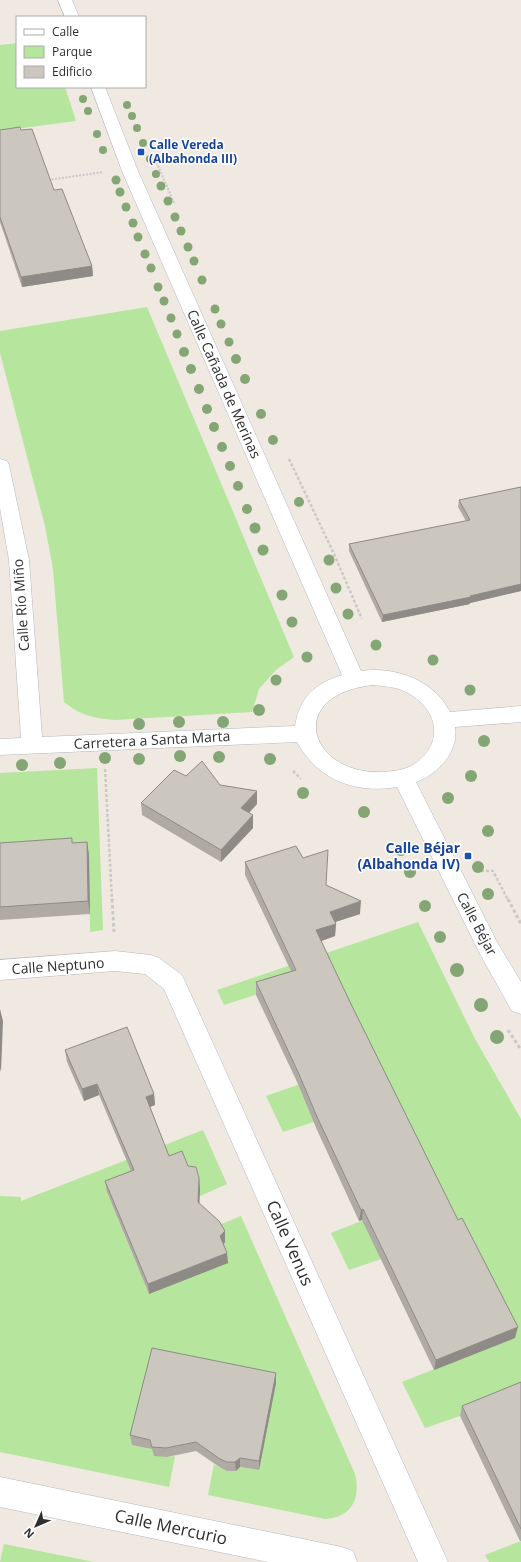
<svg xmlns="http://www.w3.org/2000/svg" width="521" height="1562" viewBox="0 0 521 1562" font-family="'Open Sans',sans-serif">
<rect width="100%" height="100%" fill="#efe9e1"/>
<!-- green -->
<g fill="#b6e59e">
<path d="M17,43V87H65L76,121L0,131V45Z"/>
<path d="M147,307L294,657L276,670L259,689L252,712L115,720C93,718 82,716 64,702L53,569L45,526L0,353V331Z"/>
<path d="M97,768L103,930L90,932L89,855L0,856V773Z"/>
<path d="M418,922L475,1039L521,1119V1391L460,1416L425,1428L402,1382L515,1337L381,1259L349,1270L331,1233L379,1214L332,1116L283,1132L266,1096L372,1059L329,971L224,1005L217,990Z"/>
<path d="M203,1130L227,1184L200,1196L107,1192L149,1294L210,1269L214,1227L241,1216L355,1474C361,1498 352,1517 325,1519L208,1495L214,1464L221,1468L236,1471L240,1467L259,1470L262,1451L151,1449L167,1457L175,1456L169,1487L0,1452V1196L21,1197V1201Z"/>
<path d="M521,1541V1562H489L485,1555Z"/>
<path d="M4,1544L94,1562H0Z"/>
</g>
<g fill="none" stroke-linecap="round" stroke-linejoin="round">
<defs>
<g id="street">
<path d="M58,0H72L79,17H65Z"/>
<path d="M91,87H105L138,171L361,671C395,666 434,680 450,712L521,706V722L455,727C459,752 438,774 416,782L497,942L521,982V1014L512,1011L481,956L397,787C355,794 318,780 297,742L0,755V739L21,738L9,560L0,508V459L7,461L9,465L29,560L42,737L295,726C300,697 314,684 342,675L122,171ZM373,685C385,686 397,687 408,693C440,711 444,745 413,765C404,770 394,771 384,772C309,776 283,695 373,685Z"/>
<path d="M115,951L151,955L159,958L182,975L448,1562H418L164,989L145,974L115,971L0,980V960Z"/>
<path d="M0,1477L342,1547L353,1551L357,1562H268L0,1507Z"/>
</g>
</defs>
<!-- street casing -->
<use href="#street" stroke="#b4b7c1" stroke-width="1"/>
<!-- path-far2 -->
<g stroke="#c9c9c9" stroke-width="2" stroke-dasharray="2 1.5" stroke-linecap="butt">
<path d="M154,156L174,203"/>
<path d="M48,180L103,172"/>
</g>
<!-- path-far1 -->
<g stroke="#c9c9c9" stroke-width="2.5" stroke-dasharray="3 2" stroke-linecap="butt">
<path d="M289,459L335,556L362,619"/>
<path d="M105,769L112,900"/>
<path d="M293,771L301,779"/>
<path d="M481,871H493L508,900"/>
</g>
<!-- path -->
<g stroke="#c9c9c9" stroke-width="3" stroke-dasharray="3.5 2.5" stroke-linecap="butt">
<path d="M112,899L114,932"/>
<path d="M508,899L521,924"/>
<path d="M508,1030L521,1050"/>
</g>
<!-- street -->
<use href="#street" fill="#fff" fill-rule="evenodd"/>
</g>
<!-- trees -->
<g fill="#84a574">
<circle cx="83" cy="99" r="4"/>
<circle cx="127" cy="105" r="4"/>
<circle cx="88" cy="111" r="4"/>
<circle cx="132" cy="116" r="4"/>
<circle cx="137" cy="128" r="4"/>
<circle cx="97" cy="134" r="4"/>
<circle cx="143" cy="143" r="4"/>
<circle cx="103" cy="150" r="4"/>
<circle cx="150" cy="159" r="4"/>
<circle cx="156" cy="174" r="4"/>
<circle cx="116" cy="180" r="4.5"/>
<circle cx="161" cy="186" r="4.5"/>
<circle cx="120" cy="192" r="4.5"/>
<circle cx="168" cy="201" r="4.5"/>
<circle cx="126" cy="207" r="4.5"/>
<circle cx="175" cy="217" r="4.5"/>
<circle cx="133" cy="223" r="4.5"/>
<circle cx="181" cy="231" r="4.5"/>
<circle cx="138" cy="237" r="4.5"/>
<circle cx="188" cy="247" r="4.5"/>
<circle cx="145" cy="254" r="4.5"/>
<circle cx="194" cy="261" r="4.5"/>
<circle cx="151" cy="268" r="4.5"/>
<circle cx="202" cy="280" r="4.5"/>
<circle cx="158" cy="287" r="4.5"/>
<circle cx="164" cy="301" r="4.5"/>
<circle cx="215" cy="309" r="4.5"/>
<circle cx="171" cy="318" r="4.5"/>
<circle cx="221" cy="324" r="4.5"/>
<circle cx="177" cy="334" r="4.5"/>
<circle cx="229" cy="342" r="4.5"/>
<circle cx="184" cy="352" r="5"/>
<circle cx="236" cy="359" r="5"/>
<circle cx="191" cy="369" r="5"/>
<circle cx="245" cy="379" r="5"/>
<circle cx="199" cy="389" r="5"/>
<circle cx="207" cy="409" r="5"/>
<circle cx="261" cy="414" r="5"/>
<circle cx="214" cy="427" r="5"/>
<circle cx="273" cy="440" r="5"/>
<circle cx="222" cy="447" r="5"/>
<circle cx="230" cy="466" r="5"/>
<circle cx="238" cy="486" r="5"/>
<circle cx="299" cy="502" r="5"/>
<circle cx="247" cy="509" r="5"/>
<circle cx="255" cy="528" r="5.5"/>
<circle cx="263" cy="550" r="5.5"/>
<circle cx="329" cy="560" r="5.5"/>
<circle cx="336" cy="588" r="5.5"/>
<circle cx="282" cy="595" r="5.5"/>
<circle cx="348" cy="614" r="5.5"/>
<circle cx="292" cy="622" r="5.5"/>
<circle cx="376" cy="645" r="5.5"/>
<circle cx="307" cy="657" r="5.5"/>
<circle cx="433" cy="660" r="5.5"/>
<circle cx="276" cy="680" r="5.5"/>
<circle cx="470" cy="690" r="5.5"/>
<circle cx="259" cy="710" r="6"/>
<circle cx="179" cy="722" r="6"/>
<circle cx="223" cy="722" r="6"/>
<circle cx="139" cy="724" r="6"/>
<circle cx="484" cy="741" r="6"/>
<circle cx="180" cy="756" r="6"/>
<circle cx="219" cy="757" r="6"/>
<circle cx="105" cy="758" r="6"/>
<circle cx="139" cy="759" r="6"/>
<circle cx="270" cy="759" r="6"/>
<circle cx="60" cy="763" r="6"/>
<circle cx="22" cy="765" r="6"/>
<circle cx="471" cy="776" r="6"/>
<circle cx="303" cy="793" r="6"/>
<circle cx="448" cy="798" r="6"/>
<circle cx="364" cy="812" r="6"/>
<circle cx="488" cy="831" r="6"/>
<circle cx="401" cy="850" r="6"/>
<circle cx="478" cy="867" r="6"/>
<circle cx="410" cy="872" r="6"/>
<circle cx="488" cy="894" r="6"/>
<circle cx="425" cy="906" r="6"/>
<circle cx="440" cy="937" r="6"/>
<circle cx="457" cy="970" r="7"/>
<circle cx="481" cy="1005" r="7"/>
<circle cx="497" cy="1037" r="7"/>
</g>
<!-- wall -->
<g fill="#afaba4">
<path d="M0,130H21L54,190L92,266L93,276L22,287L0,222Z"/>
<path d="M521,487V591L470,603V604L382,622L349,551V544L466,521L458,507L459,500Z"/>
<path d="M186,776L220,785L257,791V804L249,813L253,815V828L221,862L142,815L141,803Z"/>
<path d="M72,838V843L87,842L89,855L90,914L0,920V843Z"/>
<path d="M303,858L326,885L360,914L335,922L336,924L335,936L321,941L350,1002L515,1338L434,1370L362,1220L359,1221L317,1130L298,1084L256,995V982L291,971L245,875V862Z"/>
<path d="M65,1050L154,1094L155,1105L150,1107L169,1156L188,1166L199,1178L200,1190L199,1203L225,1231V1242L224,1244L228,1263L149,1294L107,1192L105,1181L131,1171L99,1095L84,1101L67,1062Z"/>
<path d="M276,1373V1383L259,1470L240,1467L236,1471H227L221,1468L196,1451L167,1457L154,1456L152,1449L132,1445L130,1435Z"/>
<path d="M521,1382V1541H520L460,1416L462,1406Z"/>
</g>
<!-- shaded-wall -->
<g fill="#8e8b86">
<path d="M92,266L93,276L22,287L21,277Z"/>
<path d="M521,584V591L470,603V604L382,622L383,615L470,596Z"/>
<path d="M257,791V804L241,821V808Z"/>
<path d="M253,815V828L221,862V850Z"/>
<path d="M87,842L89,855L90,914L88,901Z"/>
<path d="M361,901L360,914L329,924L330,912Z"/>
<path d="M336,924L335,936L316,943V930Z"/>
<path d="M0,1009L3,1021L1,1072L0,1068Z"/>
<path d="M97,1084L99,1095L84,1101L82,1089Z"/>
<path d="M154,1094L155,1105L147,1108L146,1097Z"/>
<path d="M199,1178L200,1190L199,1213L198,1202Z"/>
<path d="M363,1209L362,1220L359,1221L361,1210Z"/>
<path d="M225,1231V1242L221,1247L220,1236Z"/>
<path d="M227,1253L228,1263L149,1294L148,1284Z"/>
<path d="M518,1327L515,1338L434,1370L436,1360Z"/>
<path d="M276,1373V1383L259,1470V1461Z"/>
<path d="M240,1458V1467L236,1471L235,1462Z"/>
</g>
<!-- building -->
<g fill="#cbc7bf" stroke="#8e8b86">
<path d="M20,127L21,130L32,129L54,190L62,189L92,266L21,277L0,217V130Z"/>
<path d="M521,487V584L470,596L471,597L383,615L349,544L470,520L459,500Z"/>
<path d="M202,761L220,785L257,791L241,808L253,815L221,850L141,803L174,770L186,776Z"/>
<path d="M72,838V843L87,842L88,901L0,907V843Z"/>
<path d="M296,846L303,858L328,850L326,885L361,901L330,912L336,924L316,930L350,1002L458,1220L462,1218L518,1327L436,1360L363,1209L361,1210L318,1119L298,1072L256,982L296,970L245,862Z"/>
<path d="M127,1027L154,1094L146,1097L169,1156L182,1151L188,1166L196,1167L199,1178L198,1202L219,1221L225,1231L220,1236L227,1253L148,1284L105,1181L134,1170L97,1084L82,1089L65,1050Z"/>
<path d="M152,1348L276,1373L259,1461L240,1458L235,1462H227L220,1459L196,1442L166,1448L152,1447L150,1440L130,1435Z"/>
<path d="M521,1382V1529L462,1406Z"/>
</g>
<!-- markers -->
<g fill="#1a4fb4" stroke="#fff" stroke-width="1.5">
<rect x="137" y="148" width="8" height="8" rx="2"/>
<rect x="464" y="852" width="8" height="8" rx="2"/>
</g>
<g text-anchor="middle" stroke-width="3" stroke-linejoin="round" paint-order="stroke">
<!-- far-transit labels -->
<g font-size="12" font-weight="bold" fill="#164399" stroke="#fff" text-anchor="start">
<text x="149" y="149">Calle Vereda<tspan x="149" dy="14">(Albahonda III)</tspan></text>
</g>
<!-- street labels -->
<g font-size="14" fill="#2e2e2e" stroke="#fff">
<text transform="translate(224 384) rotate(66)" y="5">Calle Cañada de Merinas</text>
<text transform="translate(21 605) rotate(-94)" y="5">Calle Río Miño</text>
<text transform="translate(152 740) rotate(-3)" y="5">Carretera a Santa Marta</text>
<text transform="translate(477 924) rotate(62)" y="5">Calle Béjar</text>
<text transform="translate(58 966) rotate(-4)" y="5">Calle Neptuno</text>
</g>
<!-- transit labels -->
<g font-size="14" font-weight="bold" fill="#164399" stroke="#fff" text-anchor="end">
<text x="460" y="853">Calle Béjar<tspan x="460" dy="16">(Albahonda IV)</tspan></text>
</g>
<!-- near-street labels -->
<g font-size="17" fill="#2e2e2e" stroke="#fff">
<text transform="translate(290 1243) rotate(66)" y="6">Calle Venus</text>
<text transform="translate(171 1527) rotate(12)" y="6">Calle Mercurio</text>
</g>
</g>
<!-- legend -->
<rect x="16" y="16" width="130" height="72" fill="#ffffff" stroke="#ababab"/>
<rect x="24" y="29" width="20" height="6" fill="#ffffff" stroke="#ababab"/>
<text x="52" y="36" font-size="12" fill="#2e2e2e">Calle</text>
<rect x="24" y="46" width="20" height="12" fill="#b6e59e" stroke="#ababab"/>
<text x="52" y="56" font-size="12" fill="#2e2e2e">Parque</text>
<rect x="24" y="66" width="20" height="12" fill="#cbc7bf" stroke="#ababab"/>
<text x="52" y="76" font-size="12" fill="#2e2e2e">Edificio</text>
<!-- north arrow -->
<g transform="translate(36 1526) rotate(225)" stroke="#ffffff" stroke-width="3" paint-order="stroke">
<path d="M0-3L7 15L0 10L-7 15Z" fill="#2e2e2e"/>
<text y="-6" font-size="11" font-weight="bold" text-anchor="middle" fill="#2e2e2e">N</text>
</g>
</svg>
